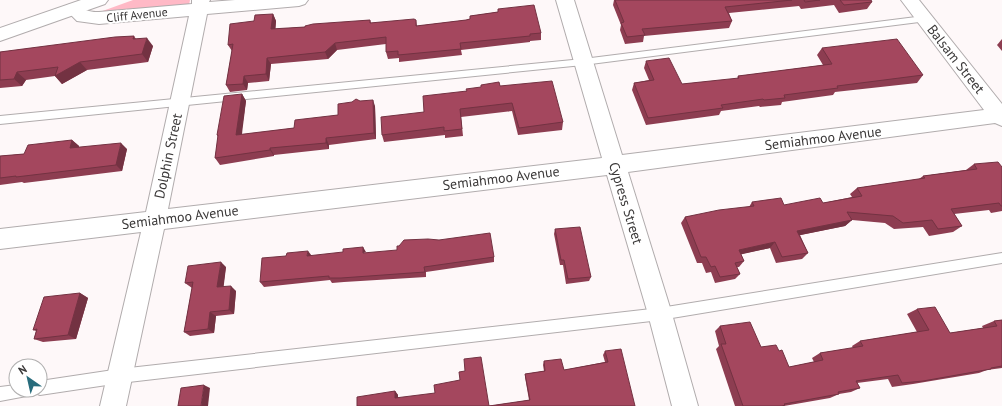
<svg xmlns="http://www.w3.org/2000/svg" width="1002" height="406" viewBox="0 0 1002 406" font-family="'PT Sans',sans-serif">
<rect width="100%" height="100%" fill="#fef8f9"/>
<!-- green -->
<path fill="#ffb9c6" d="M133,0H190L189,5L97,13Z"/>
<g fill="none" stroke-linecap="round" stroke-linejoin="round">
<defs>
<g id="lane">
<path d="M924,16L928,19L927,21L583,65L0,124V116L583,59Z"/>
<path d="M1002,253V263L660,320L120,383L40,395L35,393L34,390H40V381L120,369L660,308Z"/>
<path d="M16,385V390H34L32,395L0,401V387Z"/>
</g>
<path id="street" d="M192,0H210L209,2L235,0H308L305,4L299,6L207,14L168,209L602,158L556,0H574L622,155L984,110L901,0H919L1002,104V126L995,123L628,172L672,314L698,406H672L648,314L607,175L164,229L126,406H100L141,232L0,249V229L146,212L189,16L99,24L77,21L65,9L68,5C81,1 79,9 89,11C92,12 96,12 99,12L192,4Z"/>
<path id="secondary" d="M81,0H108L105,4L0,41V28Z"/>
</defs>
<!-- lane casing -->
<use href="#lane" stroke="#b1acad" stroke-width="2"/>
<!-- street casing -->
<use href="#street" stroke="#b1acad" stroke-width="2"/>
<!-- secondary casing -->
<use href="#secondary" stroke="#b1acad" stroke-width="2"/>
<!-- lane -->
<use href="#lane" fill="#fff" fill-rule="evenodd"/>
<!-- street -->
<use href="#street" fill="#fff" fill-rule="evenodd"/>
<!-- secondary -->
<use href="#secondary" fill="#fff" fill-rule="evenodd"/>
</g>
<!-- wall -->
<g fill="#8d3d51">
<path d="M614,0H871L872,2L867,9L839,13L834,5L801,9L799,6L729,13L732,21L729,28L644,36L643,42L625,44L620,30L621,25L613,5Z"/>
<path d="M498,9L541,33V40L530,41V42L461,50L462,55L399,62V58L388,59L386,52V44L337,50L328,59L271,64L269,81L248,83L247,90L230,92L226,85L232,51L228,45L254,21L273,14L276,21L275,29L305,27L370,20L371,23L416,20L417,26L466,20L470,19V16L498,12Z"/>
<path d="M134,36L136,39L153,46L148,62L87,70L62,84L55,76L26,80L22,86L0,88V52Z"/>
<path d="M1002,39V51L997,45Z"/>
<path d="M822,48L923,75L917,83L835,92L833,95L782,102L781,105L760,107L759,106L721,111L719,115L646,125L632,90L634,83L649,80L644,68L646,61L682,84L737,79L738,76L823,65L817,55Z"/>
<path d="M500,86L563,122L562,130L518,135L512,111L461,117L463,136L445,138V135L384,142L382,135L466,91Z"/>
<path d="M242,94L246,101L241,135L294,128L338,115L360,101L375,106L376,139L329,145V149L274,155V156L220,165L215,158L218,137L217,135Z"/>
<path d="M72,140L79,146V147L127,149L122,171L24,183L22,182L0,185V156L24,154Z"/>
<path d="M974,164L1002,167V211L991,213L989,210L954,214L962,226L953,232L929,236L923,227L894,229L885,223L852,220L845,226L800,235L808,253L802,259L776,263L770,248L741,254L744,261L739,267H737L740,274L735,279L715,283L711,272L706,273L702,263H697L681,223L685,217L749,207L752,202L784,205L823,203L852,197L850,194L857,188L919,179L923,176L966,170Z"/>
<path d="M555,229L591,277L589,281L566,284L563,265H560L554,234Z"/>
<path d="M366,253L494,257V262L426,272V277L344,282L332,283L330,280L264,287L260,282Z"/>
<path d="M226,267L223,287L236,291L234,314L216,316L214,333L190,336L184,332L192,288L185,283Z"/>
<path d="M80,293L88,298L76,339L43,342L34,339L36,331L33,330Z"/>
<path d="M917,309L950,333L983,328L982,326L994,321L1002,320V368L987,370L979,373L913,384L892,387L888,379L857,383L860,388L851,392L839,394L830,398L784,406H735L716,349L719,346L715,331L720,326L761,347L779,351L789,367L814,362L812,358L820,353L853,348L852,346L860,341L917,332L907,314Z"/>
<path d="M605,351L635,406H357L395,391L398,395V398L489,406L529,400L525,377V374L544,371L543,365L544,361L564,370L605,362L603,355Z"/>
</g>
<!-- shaded-wall -->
<g fill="#733242">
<path d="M273,14L276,21L275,36L271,29Z"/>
<path d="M147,38L153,46L148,62L142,54Z"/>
<path d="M335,43L337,50L328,59L325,52Z"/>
<path d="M267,58L271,64L269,81L266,74Z"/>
<path d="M80,62L87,70L62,84L55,76Z"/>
<path d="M17,72L26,80L22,86L14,79Z"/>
<path d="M244,76L248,83L247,90L243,84Z"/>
<path d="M242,94L246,101L241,142L236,135Z"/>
<path d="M373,100L375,106L376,139L374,133Z"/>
<path d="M326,138L329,145V149L326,143Z"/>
<path d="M72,140L79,146L77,154L70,148Z"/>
<path d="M121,143L127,149L122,171L116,165Z"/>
<path d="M270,148L274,155V156L270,150Z"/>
<path d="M852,220L845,226L791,237L797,231Z"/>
<path d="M775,242L770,248L734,256L739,250Z"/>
<path d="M363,247L366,252L363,253Z"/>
<path d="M308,251L312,256H307Z"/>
<path d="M221,262L226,267L223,292L217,287Z"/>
<path d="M231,286L236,291L234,314L229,310Z"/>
<path d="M80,293L88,298L76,339L68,335Z"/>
<path d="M210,312L216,316L214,333L208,329Z"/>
<path d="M204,385L210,388L208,406H201Z"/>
<path d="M395,391L398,395V401L395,398Z"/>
</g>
<!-- building -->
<g fill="#a4475e" stroke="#733242">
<path d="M615,0H792L725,7L732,21L642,29L645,35L627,37L621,23L624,22Z"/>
<path d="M804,0H820L805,2Z"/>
<path d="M840,0H871L872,2L844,5Z"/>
<path d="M534,5L541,33L530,34V36L460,43L461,49L398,55V51L386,52V37L335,43L325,52L267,58L266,74L244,76L243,84L226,85L233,44L228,45L230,24L254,21L255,15L273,14L271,29L305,27V26L313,24L370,20V23L414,19L416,20V26L466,20L470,19V16L498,12V9Z"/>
<path d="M134,36L133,39L147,38L142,54L80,62L55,76L58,67L17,72L14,79L0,80V52L115,37Z"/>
<path d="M897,39L923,75L837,86L838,88L784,95L785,98L764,100L763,99L721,105L723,108L648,118L634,83L654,80L646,61L669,58L682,84L739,78L738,76L832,64L822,48Z"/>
<path d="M552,81L563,122L519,128L512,103L460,109L462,129L444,131V127L382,135L381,117L424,112L423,96L467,91L466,89L481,87V85L499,82L500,86Z"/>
<path d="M242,94L236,135L294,128L295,120L338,115V104L352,102L356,99L360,101L373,100L374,133L326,138V143L270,148V150L215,158L218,135H217L224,96Z"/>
<path d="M72,140L70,148L121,143L116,165L16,177V176L0,178V156L24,154L28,145Z"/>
<path d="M998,162L1002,167V206H1001L999,203L951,209L962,226L938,229L932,220L903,223L893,216L847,212L852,220L797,231L808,253L782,257L775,242L739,250L744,261L735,263L740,274L720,277L715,266L711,267L706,257H701L685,217L719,210L754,206L752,202L781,198L784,205L820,198L823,203L862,196L857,188L925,178L923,176L977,169L974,164Z"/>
<path d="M580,227L591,277L568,279L564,260H561L555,229Z"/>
<path d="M490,233L494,257L424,267L425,272L341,278H329V276L260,282L262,258L286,256L287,253L308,251L307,256L343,252V249L363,247V253L397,250V246H399L404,240L428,239L439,240Z"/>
<path d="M221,262L217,287L231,286L229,310L210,312L208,329L184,332L193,282L185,283L188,266Z"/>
<path d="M80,293L68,335L34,339L37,329L33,330L44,297Z"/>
<path d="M935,307L950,333L997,326L994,321L1002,320V366L991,368V369L923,381L902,383L898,375L856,381L860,388L838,392L839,394L784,404L785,405L782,406H743L721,344H726L720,326L750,322L761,347L776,345L779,351L782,350L789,367L823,360L820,353L863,346L860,341L929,330L917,309Z"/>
<path d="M621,349L635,406H357V397L395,391V398L435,393L434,385L460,380L459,372L465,371L464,359L481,357L489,406L530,400L525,374L545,371L544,361L561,359L564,370L608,362L605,351Z"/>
<path d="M204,385L201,406H178L181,388Z"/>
</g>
<g text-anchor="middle" stroke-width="4" stroke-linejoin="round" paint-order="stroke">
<!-- far-street labels -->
<g font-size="12" fill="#3b3939" stroke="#fff">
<text transform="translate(137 15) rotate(-6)" y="4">Cliff Avenue</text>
</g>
<!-- street labels -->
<g font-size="14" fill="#3b3939" stroke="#fff">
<text transform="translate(956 59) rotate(52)" y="5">Balsam Street</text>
<text transform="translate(823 138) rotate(-7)" y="5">Semiahmoo Avenue</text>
<text transform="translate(168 156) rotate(-78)" y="5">Dolphin Street</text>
<text transform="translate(501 178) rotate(-7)" y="5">Semiahmoo Avenue</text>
<text transform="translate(626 203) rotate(73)" y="5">Cypress Street</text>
<text transform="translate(180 217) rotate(-7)" y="5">Semiahmoo Avenue</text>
</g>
</g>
<!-- north arrow -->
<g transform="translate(28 378) rotate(326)"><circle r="19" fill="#ffffff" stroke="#b1b0b0"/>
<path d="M0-3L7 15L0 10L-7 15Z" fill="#286c7c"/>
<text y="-6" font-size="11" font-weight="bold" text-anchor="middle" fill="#3b3939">N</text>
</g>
</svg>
